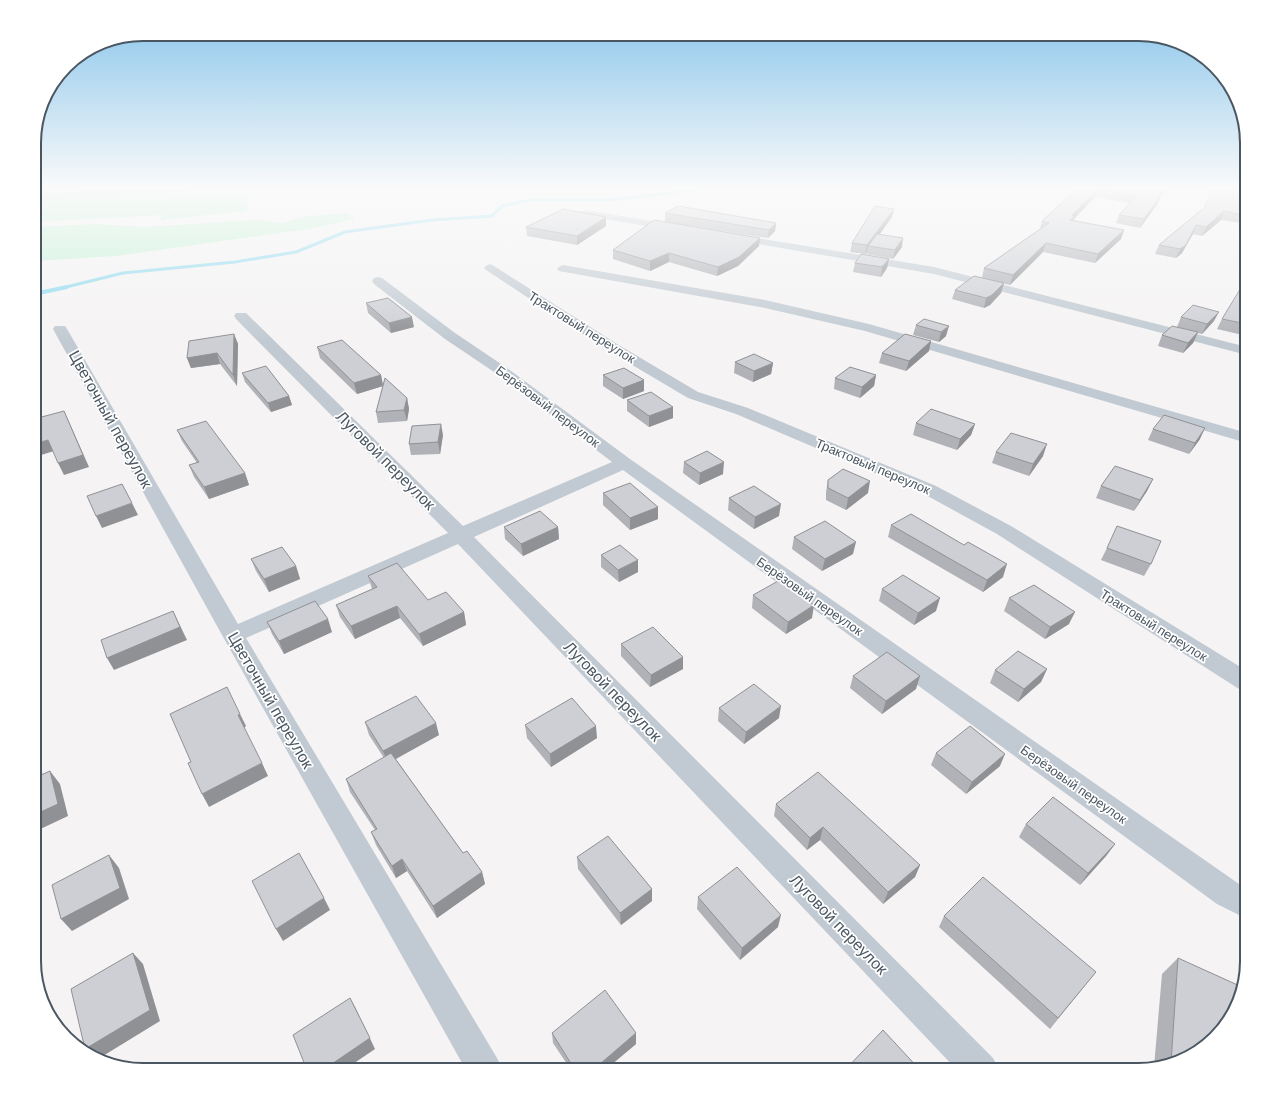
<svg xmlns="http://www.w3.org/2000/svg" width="1281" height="1104" viewBox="0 0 1281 1104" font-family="Arial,sans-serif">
<rect width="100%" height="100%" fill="#f5f3f3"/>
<!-- green -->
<g fill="#c3f1d5">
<path d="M34,188H249L247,211L160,220L163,215L34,222Z"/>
<path d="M347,213L355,219L308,229L116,256L34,261V227L96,224L143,227L258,220L282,223L307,216Z"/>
</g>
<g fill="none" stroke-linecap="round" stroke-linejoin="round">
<!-- stream-far1 -->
<path stroke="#90daee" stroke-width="3" d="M62,288L123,273L235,262L296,252L345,232L432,220L492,216L502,206L530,200H608L715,188"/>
<!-- stream -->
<path stroke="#90daee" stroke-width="4" d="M34,294L67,287"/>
<!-- minor -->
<g fill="#c1cad2" fill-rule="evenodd">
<path d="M585,210L676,225L681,228L676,231L581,215L580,213L581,211Z"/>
<path d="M733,234L934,267L1247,347V355L934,274L729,239L728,237Z"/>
<path d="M490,264L494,266L617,344L698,392L748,408L936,486L1011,526L1247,671V692L1239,689L997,534L924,494L736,414L688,398L607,350L486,270L484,268L486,266Z"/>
<path d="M563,265L765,300L869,324L1247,433V443L865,331L765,308L559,271L557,269L559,267Z"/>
<path d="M378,277L382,278L455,333L507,368L630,459L1239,884L1247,888V919L1217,904L623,470L474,537L993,1058L999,1070H957L458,544L246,638L497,1058L503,1070H466L222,635L53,329L55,326H65L67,329L238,624L448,533L236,319L234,316L236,313H246L463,526L612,462L497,374L445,339L374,284L372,281L374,278Z"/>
</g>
<!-- tertiary -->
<path fill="#c1cad2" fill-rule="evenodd" d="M143,188H198L193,191L34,200V194Z"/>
</g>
<!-- wall -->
<g fill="#b0b2b7">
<path d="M1078,188H1168L1160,197L1158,203L1140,228L1116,223L1119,215L1130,203L1095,197L1073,220L1124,230L1121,239L1095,263L1043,252L1010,285L982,278L984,268L1040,229L1042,221Z"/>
<path d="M1212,188H1247V224L1221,220L1202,236L1193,234L1182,253L1176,258L1155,254L1159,245L1205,208Z"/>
<path d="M665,213L776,223L775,231L768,238L665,222Z"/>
<path d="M606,217V226L577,245L527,236L526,227Z"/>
<path d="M892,217L880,234L902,247L893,259L866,254L867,252L865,254L850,252L852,243Z"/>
<path d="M760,238L759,246L738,266L717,276L669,262L650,271L613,259V250Z"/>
<path d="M889,259L887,268L881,277L853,272L855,263Z"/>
<path d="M1004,283L1001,293L990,305L984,308L952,299L955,290Z"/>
<path d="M1247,286V336L1217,329L1222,319Z"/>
<path d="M366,303L414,327L391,333L368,313Z"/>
<path d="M1181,317L1214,321L1202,334L1198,333L1193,343L1183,353L1158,346L1162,335L1177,327Z"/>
<path d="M924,319L946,336L939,342L913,335L916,325Z"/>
<path d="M234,334L238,344L237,386L220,364L191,368L187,358Z"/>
<path d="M931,341L929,351L906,371L879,363L882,353Z"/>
<path d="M317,347L381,375L383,384L407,398L409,409L407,421L378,423L376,412L383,386L357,394L320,358Z"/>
<path d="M735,362L773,363L771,374L753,382L734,373Z"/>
<path d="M242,373L289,396L292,405L271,412L245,382Z"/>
<path d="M603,375L644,380V391L623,399L603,386Z"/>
<path d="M876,375L874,386L860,398L834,389L835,378Z"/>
<path d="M627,400L673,418L649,427L627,411Z"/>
<path d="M916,423L975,424L971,435L957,450L913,435Z"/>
<path d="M1153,429L1200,439L1189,454L1148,440Z"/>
<path d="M177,430L245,473L249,485L209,499L194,477L189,465L197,463L182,441Z"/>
<path d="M443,435L440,454L411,455L409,444Z"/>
<path d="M996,452L1043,456L1029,476L992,463Z"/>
<path d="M684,462L723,474L699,485L683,473Z"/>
<path d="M1153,479L1147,491L1134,511L1096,498L1101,486Z"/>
<path d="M828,480L868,493L846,510L826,500V492Z"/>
<path d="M603,493L658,519L630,530L603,505Z"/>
<path d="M729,498L779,516L754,529L728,510Z"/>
<path d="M891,525L1003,577L983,592L888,537Z"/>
<path d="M504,527H558L559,539L523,556L505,539Z"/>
<path d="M794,537L853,554L822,571L792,549Z"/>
<path d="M1107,548L1151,564L1144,576L1101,560Z"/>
<path d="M601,555L638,572L619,582L601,567Z"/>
<path d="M251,559L296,566L300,579L269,592L256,571Z"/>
<path d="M368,576L428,600L464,612L466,625L423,646L400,618L355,639L340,617L336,605L372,589Z"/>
<path d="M882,589L936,611L914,625L879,601Z"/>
<path d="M753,595L812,618L786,634L752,608Z"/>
<path d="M1009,598L1069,624L1045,639L1004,611Z"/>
<path d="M267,622L332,632L284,654L272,634Z"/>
<path d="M621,644L683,669L650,687L621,656Z"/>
<path d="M1047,669L1041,682L1018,702L990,683L995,670Z"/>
<path d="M853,676L916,689L882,714L850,688Z"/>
<path d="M719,708L779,718L744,744L718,721Z"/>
<path d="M365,722L439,735L396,759L463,853L482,872L485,884L437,918L407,871L396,878L376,845L371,832L375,830L350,792L346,779L384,758L369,735Z"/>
<path d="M525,725L597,738L551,767L527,738Z"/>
<path d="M936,753L1000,766L966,794L931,765Z"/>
<path d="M776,804L920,865L915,877L883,904L820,840L807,850L774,816Z"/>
<path d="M1026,824L1115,844L1106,856L1080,885L1019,837Z"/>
<path d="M577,857L652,889V901L621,925L578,869Z"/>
<path d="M698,897L778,927L740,960L697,909Z"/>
<path d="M944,916L1096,972L1050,1029L939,927Z"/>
<path d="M1178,958L1180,1062L1154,1067L1162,974Z"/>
<path d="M552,1033H636V1044L605,1070H571L553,1043Z"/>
</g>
<!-- shaded-wall -->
<g fill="#909195">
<path d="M1165,188H1168L1160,197L1158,203L1140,228L1144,219L1159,195Z"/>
<path d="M1098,189L1095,197L1073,220L1071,225L1067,229L1072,215Z"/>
<path d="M894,209L892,217L871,246H868L867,252L865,254L867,245Z"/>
<path d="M1224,211L1221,220L1202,236L1206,227Z"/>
<path d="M606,217V226L577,245V236Z"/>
<path d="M776,223L775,231L768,238L769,230Z"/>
<path d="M1196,225L1193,234L1182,253L1176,258L1180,249Z"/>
<path d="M1124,230L1121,239L1095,263L1098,254Z"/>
<path d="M760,238L759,246L738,266L717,276L718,267Z"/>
<path d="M903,238L902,247L893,259L895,250Z"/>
<path d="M1046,243L1043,252L1010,285L1013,275Z"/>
<path d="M669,253V262L650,271V261Z"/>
<path d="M889,259L887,268L881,277L882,267Z"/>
<path d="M1004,283L1001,293L990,305L984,308L986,298Z"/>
<path d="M1219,312L1214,321L1202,334L1207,324Z"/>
<path d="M412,317L414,327L391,333L389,323Z"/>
<path d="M949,326L946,336L939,342L941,332Z"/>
<path d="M1198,332L1193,343L1183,353L1188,343Z"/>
<path d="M234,334L238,344L237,386L233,375Z"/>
<path d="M931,341L929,351L906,371L909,361Z"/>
<path d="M217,353L220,364L191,368L187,358Z"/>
<path d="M773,363L771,374L753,382L754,371Z"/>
<path d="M381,375L383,386L357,394L354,383Z"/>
<path d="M876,375L874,386L860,398L862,387Z"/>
<path d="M644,380V391L623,399V388Z"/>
<path d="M289,396L292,405L271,412L268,403Z"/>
<path d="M407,398L409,409L407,421L404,410Z"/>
<path d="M673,407V418L649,427V416Z"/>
<path d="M64,411L69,422L89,467L64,475L58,463Z"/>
<path d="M441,424L443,435L440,454L438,442Z"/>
<path d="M975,424L971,435L957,450L960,439Z"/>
<path d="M1205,428L1200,439L1189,454L1195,443Z"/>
<path d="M48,440L54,451L38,456L34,450V444Z"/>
<path d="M1047,444L1043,456L1029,476L1033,464Z"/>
<path d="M724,462L723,474L699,485L700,473Z"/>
<path d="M245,473L249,485L209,499L204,487Z"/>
<path d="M1153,479L1147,491L1134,511L1140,500Z"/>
<path d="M870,481L868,493L846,510L848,498Z"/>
<path d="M132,503L138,515L102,528L96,516Z"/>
<path d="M781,504L779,516L754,529L755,517Z"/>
<path d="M658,507V519L630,530V518Z"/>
<path d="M558,527L559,539L523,556L521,544Z"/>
<path d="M856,542L853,554L822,571L825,559Z"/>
<path d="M638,560V572L619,582L618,570Z"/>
<path d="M1007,564L1003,577L983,592L987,580Z"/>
<path d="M296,566L300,579L269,592L264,579Z"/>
<path d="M940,598L936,611L914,625L918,613Z"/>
<path d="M814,605L812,618L786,634L788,622Z"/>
<path d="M397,606L400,618L355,639L351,626Z"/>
<path d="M173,611L187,640L114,670L107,658Z"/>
<path d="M464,612L466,625L423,646L419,634Z"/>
<path d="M1075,612L1069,624L1045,639L1050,627Z"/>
<path d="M328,619L332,632L284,654L279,641Z"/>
<path d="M683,657V669L650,687L651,675Z"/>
<path d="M1047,669L1041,682L1018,702L1024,689Z"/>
<path d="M34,671L38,683L34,685Z"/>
<path d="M920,676L916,689L882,714L886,701Z"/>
<path d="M781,706L779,718L744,744L746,732Z"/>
<path d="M240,714L246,726L244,728L238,715Z"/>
<path d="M436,723L439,735L388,763L383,751Z"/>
<path d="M596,726L597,738L551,767L550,754Z"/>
<path d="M1005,754L1000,766L966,794L972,782Z"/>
<path d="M262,763L268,776L209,807L202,794Z"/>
<path d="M50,771L60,784L68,816L34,832V815Z"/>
<path d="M823,827L820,840L807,850L810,838Z"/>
<path d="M1115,844L1106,856L1080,885L1088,873Z"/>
<path d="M109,855L119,868L129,899L72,931L61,919Z"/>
<path d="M402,859L407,871L396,878L392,866Z"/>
<path d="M920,865L915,877L883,904L888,892Z"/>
<path d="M482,872L485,884L437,918L433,906Z"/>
<path d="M652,889V901L621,925L620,913Z"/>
<path d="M324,898L330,910L283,941L276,929Z"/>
<path d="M781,915L778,927L740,960L742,948Z"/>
<path d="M133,953L143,964L160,1021L98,1059L85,1049Z"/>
<path d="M350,998L356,1009L375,1049L344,1070H323Z"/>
<path d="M636,1033V1044L605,1070H593Z"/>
</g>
<!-- building -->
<g fill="#cdcfd5" stroke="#909195">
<path d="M1078,188H1165L1159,195H1161L1144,219L1119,215L1137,196L1098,189L1072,215L1074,217L1070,220L1124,230L1098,254L1046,243L1013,275L984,268L1049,223L1042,221Z"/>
<path d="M1212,188H1247V216L1224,211L1206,227L1196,225L1186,245L1180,249L1159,245L1205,207Z"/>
<path d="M678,206L776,223L769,230L665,213Z"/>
<path d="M875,206L894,209L867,245L852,243Z"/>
<path d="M563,209L606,217L577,236L526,227Z"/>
<path d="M654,220L760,238L739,257L718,267L669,253L650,261L613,250Z"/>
<path d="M877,234L903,238L895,250L868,246Z"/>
<path d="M861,254L889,259L882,267L855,263Z"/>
<path d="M974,276L1004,283L992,295L986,298L955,290Z"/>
<path d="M1242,286H1247V324L1222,319Z"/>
<path d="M388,298L412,317L389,323L366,303Z"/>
<path d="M1193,305L1219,312L1207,324L1181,317Z"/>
<path d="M924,319L949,326L941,332L916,325Z"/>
<path d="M1172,326L1198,332L1188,343L1162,335Z"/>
<path d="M234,334L233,375L217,353L187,358L189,341Z"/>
<path d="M905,334L931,341L909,361L882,353Z"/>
<path d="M342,340L381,375L354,383L317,347Z"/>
<path d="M754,354L773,363L754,371L735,362Z"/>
<path d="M266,366L289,396L268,403L242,373Z"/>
<path d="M850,367L876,375L862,387L835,378Z"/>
<path d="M624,368L644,380L623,388L603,375Z"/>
<path d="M385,378L407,398L404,410L376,412Z"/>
<path d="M651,392L673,407L649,416L627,400Z"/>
<path d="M931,409L975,424L960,439L916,423Z"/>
<path d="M64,411L83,455L58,463L48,440L34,444V419Z"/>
<path d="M1164,415L1205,428L1195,443L1153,429Z"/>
<path d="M206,421L245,473L204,487L189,465L199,462L177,430Z"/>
<path d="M441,424L438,442L409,444L412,426Z"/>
<path d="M1011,433L1047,444L1033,464L996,452Z"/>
<path d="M707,451L724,462L700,473L684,462Z"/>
<path d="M1115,466L1153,479L1140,500L1101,486Z"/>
<path d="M843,469L870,481L848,498L828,488V480Z"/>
<path d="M630,483L658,507L630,518L603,493Z"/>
<path d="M122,484L132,503L96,516L87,496Z"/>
<path d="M754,486L781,504L755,517L729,498Z"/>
<path d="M540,511L558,527L521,544L504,527Z"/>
<path d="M911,514L964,545L968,542L1007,564L987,580L891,525Z"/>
<path d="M825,521L856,542L825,559L794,537Z"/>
<path d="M1117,526L1161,541L1151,564L1107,548Z"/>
<path d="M620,545L638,560L618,570L601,555Z"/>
<path d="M282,547L296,566L264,579L251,559Z"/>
<path d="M397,563L428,600L446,592L464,612L419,634L397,606L351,626L336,605L377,587L368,576Z"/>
<path d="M903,575L940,598L918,613L882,589Z"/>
<path d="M780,580L814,605L788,622L753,595Z"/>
<path d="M1034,585L1075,612L1050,627L1009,598Z"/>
<path d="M315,601L328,619L279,641L267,622Z"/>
<path d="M173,611L180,627L107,658L101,640Z"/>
<path d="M653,627L683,657L651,675L621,644Z"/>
<path d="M1018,651L1047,669L1024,689L995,670Z"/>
<path d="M887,652L920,676L886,701L853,676Z"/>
<path d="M754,684L781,706L746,732L719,708Z"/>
<path d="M227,687L240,714L238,715L262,763L202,794L188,763L191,762L170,714Z"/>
<path d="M416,696L436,723L383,751L365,722Z"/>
<path d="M572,698L596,726L550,754L525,725Z"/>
<path d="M970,726L1005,754L972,782L936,753Z"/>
<path d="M391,753L463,853L467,851L482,872L433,906L402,859L392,866L371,832L377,829L346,779Z"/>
<path d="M50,771L58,804L34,815V778Z"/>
<path d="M818,772L920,865L888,892L823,827L810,838L776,804Z"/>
<path d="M1053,797L1115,844L1088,873L1026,824Z"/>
<path d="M608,836L652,889L620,913L577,857Z"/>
<path d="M299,853L324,898L276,929L252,881Z"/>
<path d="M109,855L120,888L61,919L52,885Z"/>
<path d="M737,867L781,915L742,948L698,897Z"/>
<path d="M983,877L1096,972L1058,1018L944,916Z"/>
<path d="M133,953L150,1010L85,1049L71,989Z"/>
<path d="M1178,958L1242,987L1239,1002L1220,1033L1180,1062L1171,1063Z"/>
<path d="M605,990L636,1033L593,1070H575L552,1033Z"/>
<path d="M350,998L370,1038L323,1070H307L293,1035Z"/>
<path d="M883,1030L920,1070H845Z"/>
</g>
<!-- sky -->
<linearGradient id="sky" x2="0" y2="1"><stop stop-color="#85c3ea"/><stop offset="0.55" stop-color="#fafafa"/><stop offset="1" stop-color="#fafafa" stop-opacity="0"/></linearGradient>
<rect width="1281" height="342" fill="url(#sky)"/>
<g text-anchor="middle" stroke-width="3.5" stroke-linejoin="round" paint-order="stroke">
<!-- street labels -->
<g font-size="13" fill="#4a5661" stroke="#fff">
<text transform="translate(582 327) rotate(32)" y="5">Трактовый переулок</text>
<text transform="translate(548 406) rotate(37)" y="5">Берёзовый переулок</text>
<text transform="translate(873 466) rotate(23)" y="5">Трактовый переулок</text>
<text transform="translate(810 596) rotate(35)" y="5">Берёзовый переулок</text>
<text transform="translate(1154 625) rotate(32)" y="5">Трактовый переулок</text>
<text transform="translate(1074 784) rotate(35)" y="5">Берёзовый переулок</text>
</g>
<!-- near-street labels -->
<g font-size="16" fill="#4a5661" stroke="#fff">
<text transform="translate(111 419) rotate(61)" y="6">Цветочный переулок</text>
<text transform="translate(386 460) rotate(45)" y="6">Луговой переулок</text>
<text transform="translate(613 691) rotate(46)" y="6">Луговой переулок</text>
<text transform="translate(271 700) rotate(60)" y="6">Цветочный переулок</text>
<text transform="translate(839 924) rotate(46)" y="6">Луговой переулок</text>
</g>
</g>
<!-- crop -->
<path d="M0 0H1281V1104H0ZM143 41H1138A102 102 0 0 1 1240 143V961A102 102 0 0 1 1138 1063H143A102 102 0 0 1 41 961V143A102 102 0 0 1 143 41Z" fill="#fff" fill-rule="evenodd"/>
<path fill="none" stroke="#4a5661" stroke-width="2" d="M143 41H1138A102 102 0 0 1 1240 143V961A102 102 0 0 1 1138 1063H143A102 102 0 0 1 41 961V143A102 102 0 0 1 143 41Z"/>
</svg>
